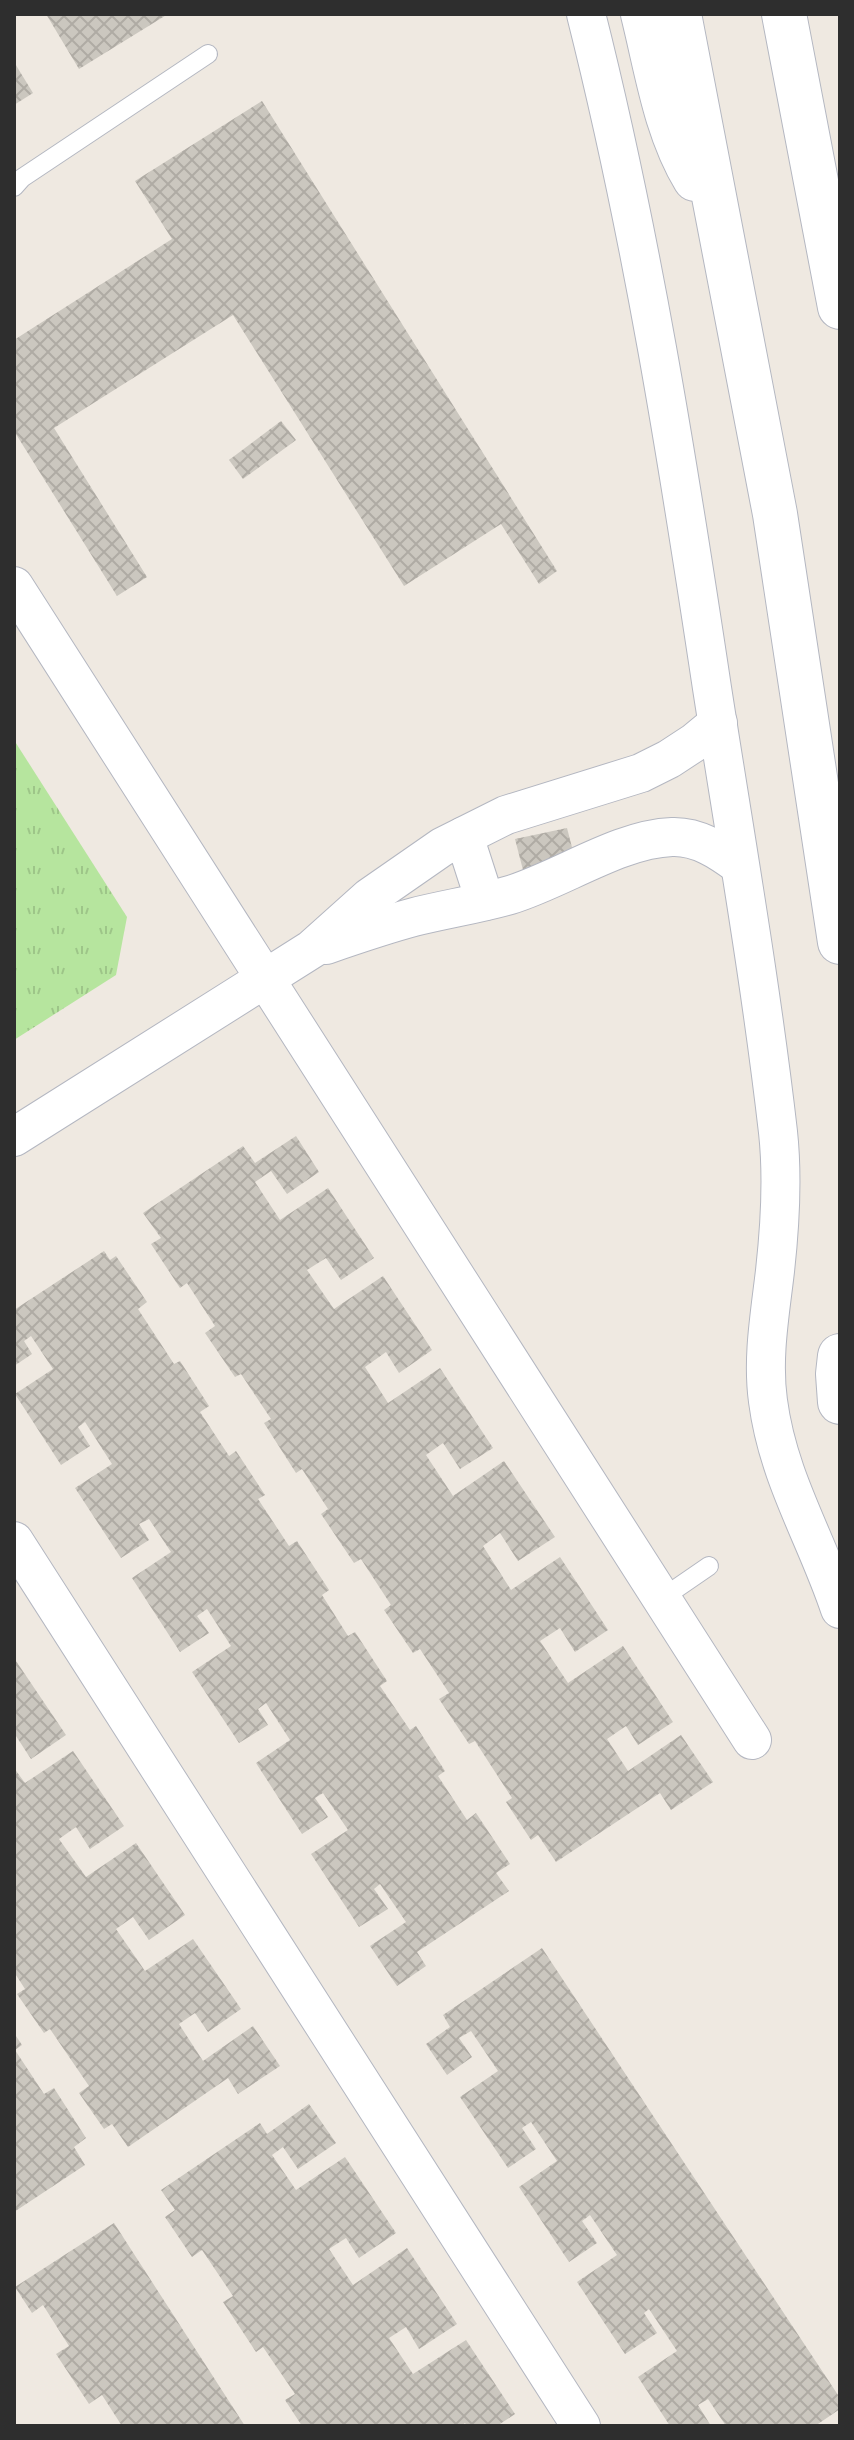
<svg xmlns="http://www.w3.org/2000/svg" width="854" height="2440" viewBox="0 0 854 2440" font-family="'Nunito Sans',sans-serif">
<defs>
<pattern id="park-tufts" width="24" height="20" patternUnits="userSpaceOnUse" patternTransform="scale(2)"><rect width="24" height="20" fill="#b6e59e"/><path d="M3 7l-1-3M5 7V3M7 7l1-3M15 17l-1-3M17 17v-4M19 17l1-3" fill="none" stroke="#9dc588"/></pattern>
<pattern id="building-cross-hatch" width="8" height="8" patternUnits="userSpaceOnUse" patternTransform="scale(2)"><rect width="8" height="8" fill="#cbc7bf"/><path d="M0 0l8 8M0 8l8-8" fill="none" stroke="#afaba4"/></pattern>
</defs>
<rect width="100%" height="100%" fill="#efe9e1"/>
<!-- park -->
<path fill="url(#park-tufts)" d="M14,740L127,917L116,975L14,1040Z"/>
<!-- building -->
<g fill="url(#building-cross-hatch)">
<path d="M46,14H168L79,69Z"/>
<path d="M14,62L33,93L14,105Z"/>
<path d="M262,101L557,571L539,584L501,524L404,586L233,315L54,428L147,577L117,596L14,431V340L172,239L135,181Z"/>
<path d="M281,421L296,440L243,479L229,460Z"/>
<path d="M567,828L575,859L523,870L515,839Z"/>
<path d="M296,1136L319,1172L287,1194L271,1171L255,1182L280,1220L328,1188L374,1258L341,1280L326,1258L307,1270L334,1309L383,1276L432,1350L399,1373L386,1352L365,1367L388,1403L440,1368L493,1448L460,1469L443,1443L426,1455L453,1496L504,1461L555,1537L518,1561L500,1533L483,1546L511,1590L560,1557L608,1630L575,1652L560,1628L540,1641L568,1683L623,1646L673,1722L638,1745L626,1726L607,1739L628,1771L681,1735L713,1782L671,1810L660,1793L556,1862L538,1835L531,1840L506,1802L512,1798L475,1741L469,1744L439,1699L449,1693L420,1649L413,1653L384,1610L391,1605L361,1559L354,1563L321,1514L328,1509L302,1469L296,1473L264,1423L271,1419L241,1374L235,1377L205,1333L215,1326L187,1283L180,1288L151,1244L161,1238L143,1213L243,1146L255,1163Z"/>
<path d="M104,1251L110,1260L116,1256L147,1302L138,1309L174,1364L180,1361L209,1406L200,1412L229,1456L236,1451L265,1495L258,1499L289,1546L297,1541L329,1590L322,1595L348,1636L355,1632L387,1681L380,1686L410,1730L416,1726L445,1771L438,1776L467,1820L476,1813L510,1864L496,1873L509,1891L417,1952L426,1966L397,1986L370,1946L406,1922L380,1884L374,1889L388,1909L359,1927L311,1854L348,1830L323,1793L315,1798L328,1817L302,1834L256,1763L290,1740L266,1703L258,1709L268,1725L239,1743L192,1672L231,1646L207,1609L197,1616L209,1633L180,1652L132,1578L171,1552L149,1519L139,1524L149,1540L121,1558L75,1488L112,1464L85,1422L78,1427L90,1446L61,1465L15,1394L53,1369L31,1336L24,1341L32,1354L14,1366V1310Z"/>
<path d="M14,1658L66,1735L31,1759L14,1733Z"/>
<path d="M73,1751L124,1826L90,1849L76,1827L59,1839L86,1877L136,1843L185,1915L149,1940L133,1917L116,1929L145,1971L193,1939L241,2009L208,2032L195,2013L179,2024L203,2061L253,2026L280,2066L238,2094L228,2078L128,2147L112,2124L104,2129L79,2093L89,2086L50,2029L44,2033L17,1994L25,1989L14,1972V1768L25,1783Z"/>
<path d="M542,1948L840,2398V2409L815,2426H726L708,2399L698,2405L711,2426H670L638,2377L677,2351L649,2309L644,2313L657,2333L625,2354L577,2282L617,2255L590,2215L582,2221L597,2243L569,2262L519,2187L557,2161L531,2122L522,2128L536,2149L508,2168L460,2097L498,2071L471,2031L459,2038L472,2057L447,2075L426,2044L450,2027L443,2015Z"/>
<path d="M14,2033L22,2045L15,2050L44,2094L54,2088L86,2138L74,2147L85,2165L14,2212Z"/>
<path d="M309,2104L336,2143L298,2169L283,2147L272,2155L296,2190L345,2157L396,2233L359,2258L346,2238L329,2249L353,2285L407,2248L457,2324L419,2349L406,2327L389,2338L413,2374L466,2340L515,2414L497,2426H467L465,2423L461,2426H302L285,2400L295,2394L263,2347L256,2352L223,2302L233,2296L202,2250L192,2257L165,2217L175,2210L161,2190L260,2123L267,2134Z"/>
<path d="M114,2223L245,2426H122L102,2395L89,2404L56,2354L69,2346L43,2305L32,2313L15,2287Z"/>
</g>
<g fill="none" stroke-linecap="round" stroke-linejoin="round">
<defs>
<g id="lane">
<path d="M14,187L22,178L208,54"/>
<path d="M661,1599L709,1566"/>
</g>
<g id="street">
<path d="M586,14C642,236 678,462 712,688C735,836 761,984 778,1132C783,1178 780,1226 775,1271C770,1314 762,1358 768,1401C778,1478 816,1537 840,1609"/>
<path d="M14,586L752,1740"/>
<path d="M464,836L485,901"/>
<path d="M326,945C355,935 384,925 414,917C446,909 479,904 510,895C562,879 619,839 672,837C698,836 720,851 739,865"/>
<path d="M14,1137L312,949L370,897L442,847L506,815L641,773L669,759L695,742L718,723"/>
<path d="M14,1541L581,2426"/>
</g>
<g id="secondary">
<path d="M643,14C657,70 665,129 695,179"/>
<path d="M679,14L775,514L840,942"/>
<path d="M784,14L840,307"/>
<path d="M840,1356L838,1374L840,1402"/>
</g>
</defs>
<!-- lane casing -->
<use href="#lane" stroke="#b4b7c1" stroke-width="20"/>
<!-- street casing -->
<use href="#street" stroke="#b4b7c1" stroke-width="40"/>
<!-- secondary casing -->
<use href="#secondary" stroke="#b4b7c1" stroke-width="46"/>
<!-- lane -->
<use href="#lane" stroke="#fff" stroke-width="18"/>
<!-- street -->
<use href="#street" stroke="#fff" stroke-width="38"/>
<!-- secondary -->
<use href="#secondary" stroke="#fff" stroke-width="44"/>
</g>
<!-- border -->
<rect width="854" height="2440" fill="none" stroke="#2e2e2e" stroke-width="32"/>
</svg>
